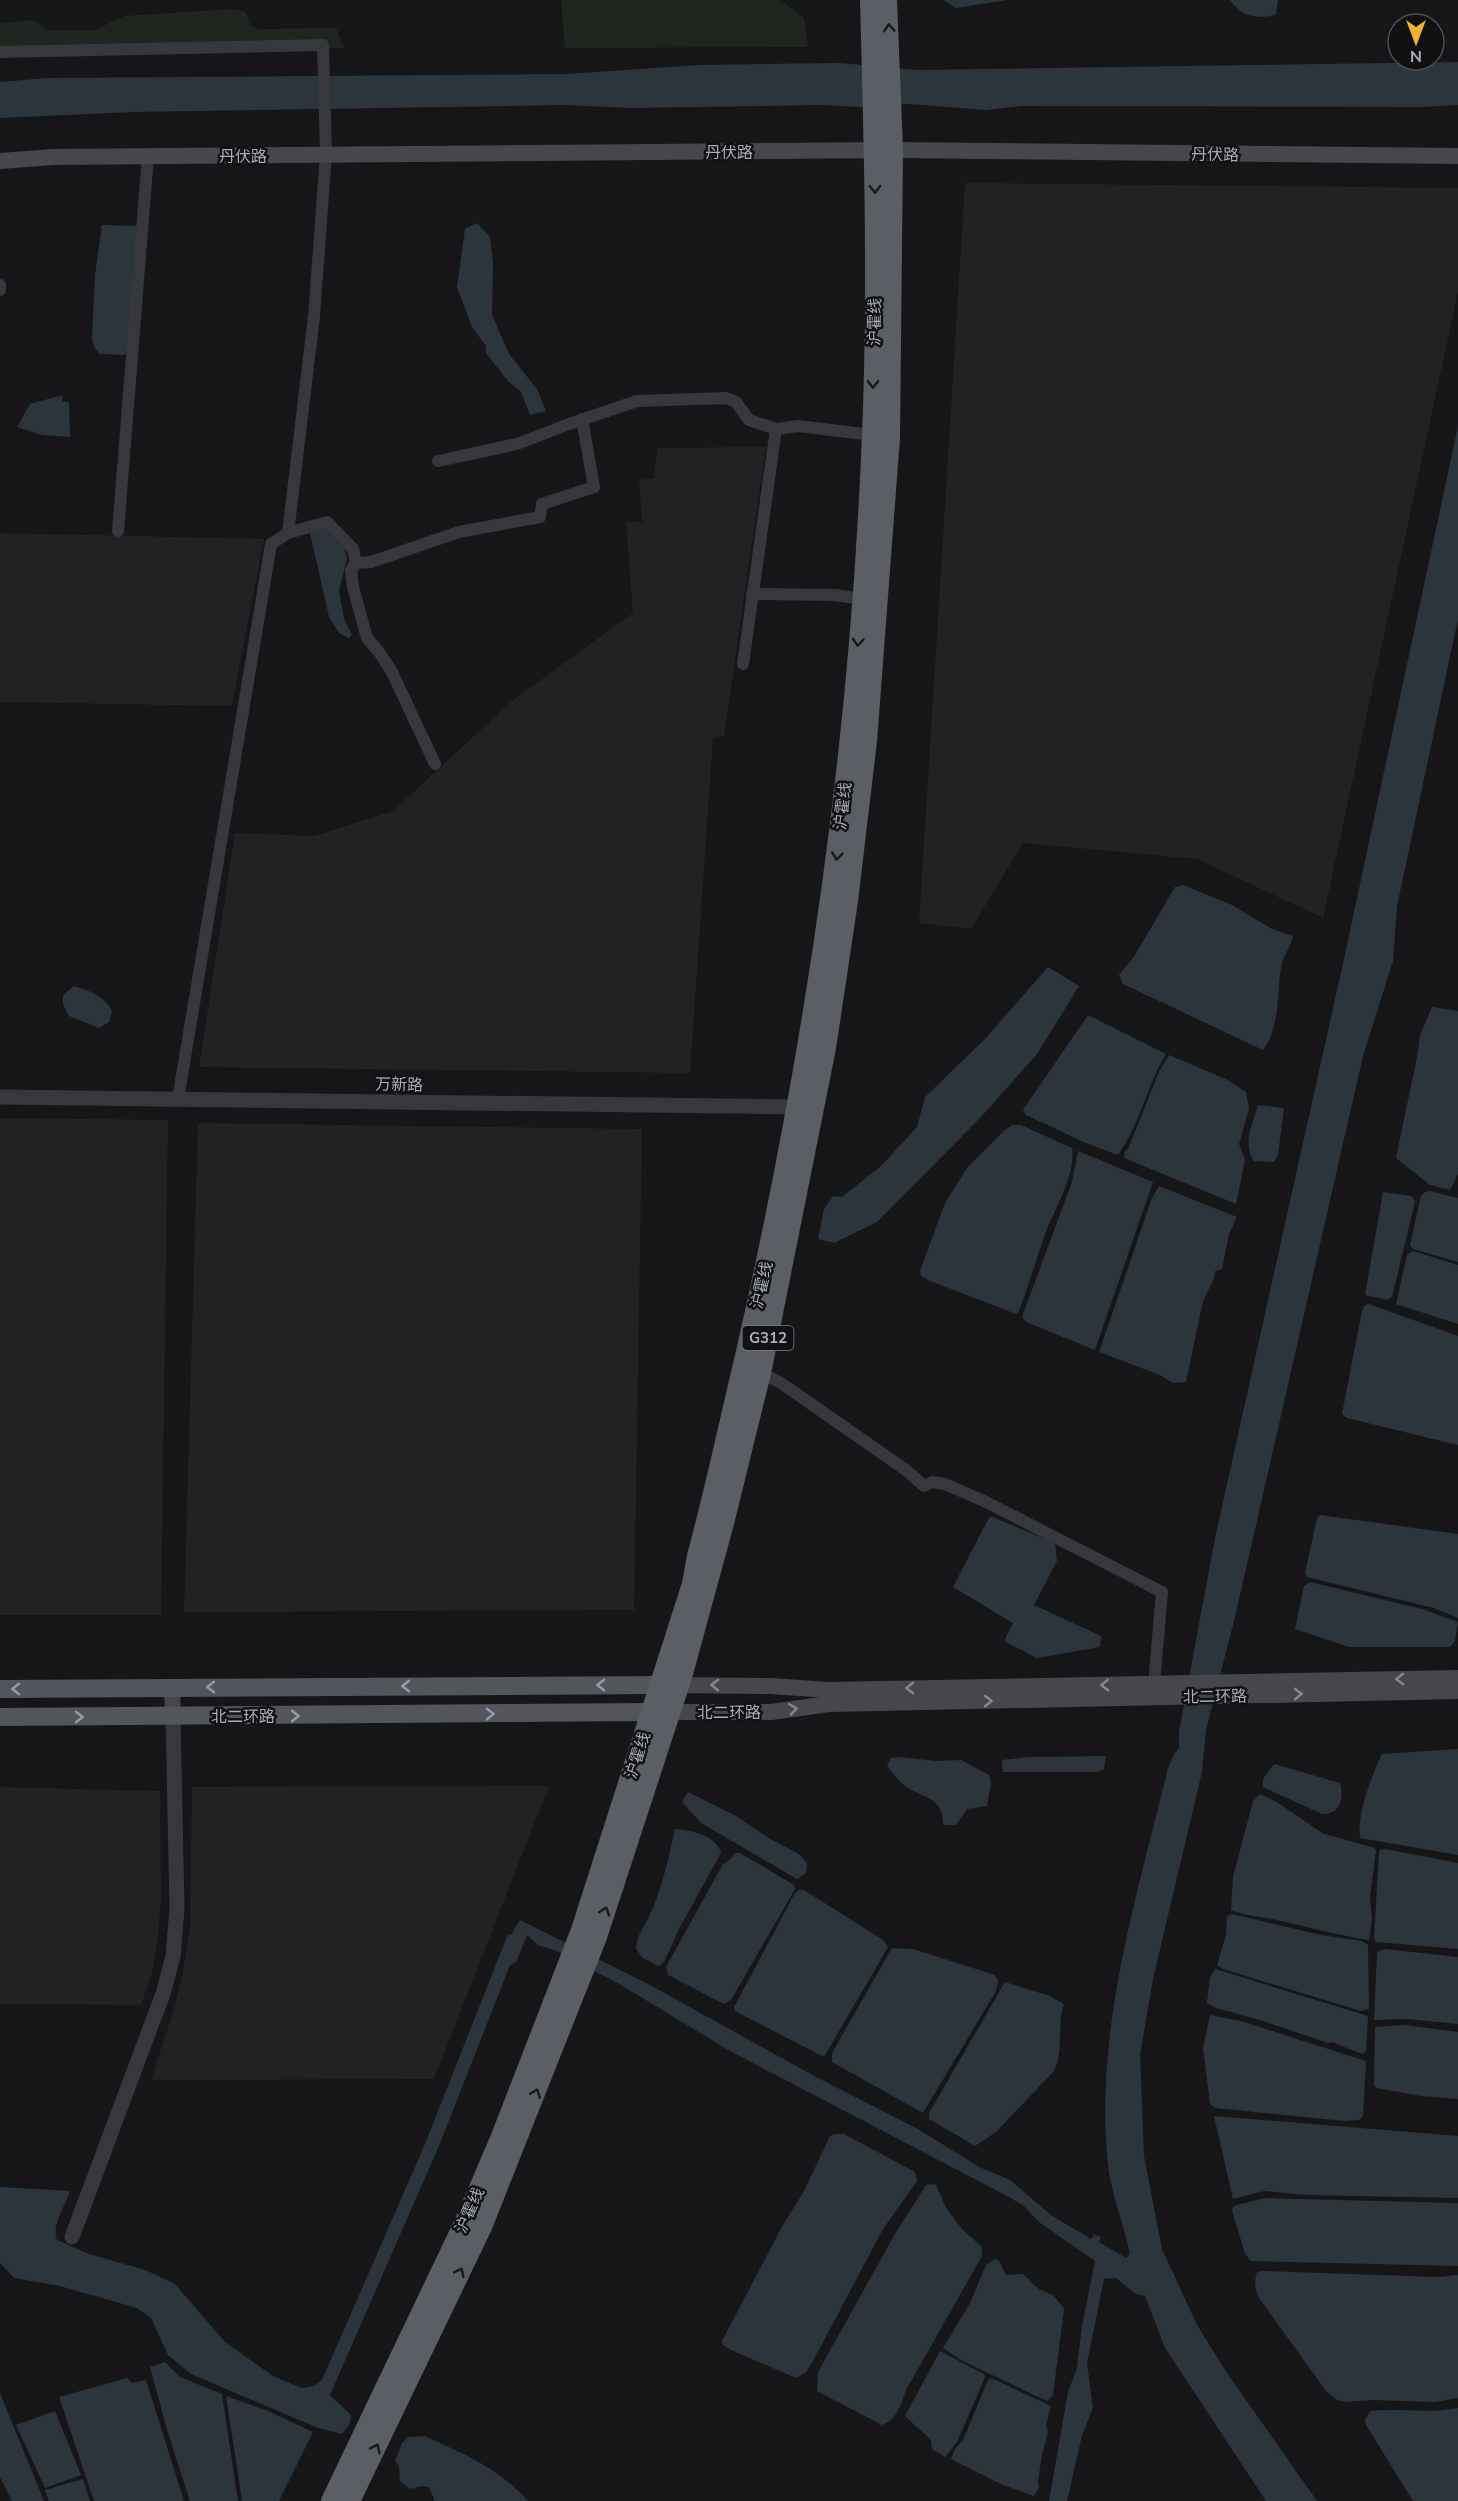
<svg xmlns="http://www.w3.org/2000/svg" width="1458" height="2501" viewBox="0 0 1458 2501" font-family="Mulish,'Noto Sans SC',sans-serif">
<rect width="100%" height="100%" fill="#161618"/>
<!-- built -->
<g fill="#222225">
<path d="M965,183L1458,188V292L1323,918L1197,859L1023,843L971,929L919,923Z"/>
<path d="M766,447L724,736L713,737L690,1073L199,1067L235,833L314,836L393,811L512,701L633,613L626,522H642L639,480L654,478L657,448Z"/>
<path d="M0,533L264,539L232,706L0,702Z"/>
<path d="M0,1118L168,1120L161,1615H0Z"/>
<path d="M198,1123L642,1129L634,1610L184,1612Z"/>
<path d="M549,1786L434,2079L151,2080L173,2012L183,1971L190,1929L192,1787Z"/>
<path d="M0,1787L160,1791L161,1899L158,1937L152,1973L141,2005L0,2004Z"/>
</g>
<!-- green -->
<g fill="#1e261f">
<path d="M561,0H781L804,18L808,47L565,48Z"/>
<path d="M232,9L246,12L250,25L259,29L336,28L344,48L0,50V23L35,20L46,30H95L124,16Z"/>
</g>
<!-- water -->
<g fill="#2c353c">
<path d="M943,0H1007L956,8Z"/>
<path d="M1230,0H1278L1276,15C1256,19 1241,17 1230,0Z"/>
<path d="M1458,62V105L1423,107L1022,106L985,110L910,104L860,107L821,105L631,108L565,105L133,112L0,118V82L48,78L567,74L698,65L839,63L918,70Z"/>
<path d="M477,223L490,237L493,263L492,315L509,354L537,389L546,411L530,415L521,392L508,381L486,353V346L472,327L457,287L465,229Z"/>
<path d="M102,225L138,226L128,350L124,355L100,354L94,347L92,339L95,275Z"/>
<path d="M63,395L62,402H69L70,437L42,435L17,427L30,404Z"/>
<path d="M1458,426V619L1397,906L1393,961L1363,1056L1235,1617L1206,1730L1202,1772L1153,1979L1140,2055L1144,2156L1162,2249L1197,2325L1227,2373L1317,2501H1266L1165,2348L1145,2296L1134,2293L1116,2278L1104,2279L1087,2363L1093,2408L1082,2435L1067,2501H1049L1068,2392L1077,2368L1082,2326L1095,2261L1039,2222L1024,2206L1009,2197L730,2051L621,1985L557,1951L538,1945L527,1935L516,1962L510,1965L441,2141L330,2395L351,2415L350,2423L342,2434L318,2428L191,2374L168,2355L151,2318L137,2308L60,2286L14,2278L0,2263V2187L70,2191C65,2207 51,2225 57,2240L89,2254L145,2270L175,2284L225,2342L273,2376L301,2388L314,2386L322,2380L425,2144L508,1934L511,1935L520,1920L650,1985L816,2077L918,2129L979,2167L1010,2180L1051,2215L1091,2239L1094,2234L1101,2237L1099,2242L1126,2258L1130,2254C1124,2225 1111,2193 1108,2165C1094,2030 1137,1897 1168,1768L1174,1754L1179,1748V1732L1215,1538L1344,959Z"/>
<path d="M324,528L344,548L347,558L339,591L344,619L352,635L349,638L339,633L329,617L310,533Z"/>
<path d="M1183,885L1232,905L1272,929L1293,936C1291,947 1282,957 1281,967C1277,993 1280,1028 1263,1050L1123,984L1119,975L1135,955L1175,887Z"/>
<path d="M1048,967L1079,986L1037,1054L981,1117L877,1222L834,1243L818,1239L824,1209L833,1196L842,1197L881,1166L917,1127L925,1097L986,1038Z"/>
<path d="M74,986C91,991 104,996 112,1011L109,1022L99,1028L69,1016L63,1004V995Z"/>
<path d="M1432,1007L1458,1011V1174L1450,1190L1430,1185L1396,1158L1418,1052L1420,1035Z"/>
<path d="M1088,1015L1166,1054C1147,1085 1140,1125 1118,1155L1088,1144L1026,1115L1023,1110Z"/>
<path d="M1169,1055L1228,1080L1246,1092L1249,1109L1239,1144L1245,1160L1236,1204L1124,1158V1153L1128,1149L1159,1072Z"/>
<path d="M1258,1105L1284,1108L1278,1155L1274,1162L1254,1161C1242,1144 1253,1123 1258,1105Z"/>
<path d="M1013,1125H1021L1072,1148C1076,1178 1052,1212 1043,1240C1035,1264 1028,1287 1019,1311L1016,1314L928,1280L921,1275L920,1271L945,1203L967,1168L1005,1130Z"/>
<path d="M1078,1151L1153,1182L1095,1350L1026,1322L1022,1317L1072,1182Z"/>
<path d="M1159,1186L1237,1217L1229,1234L1222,1269L1215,1271L1214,1279L1203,1301L1186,1382L1173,1383L1160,1375L1099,1352L1152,1198Z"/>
<path d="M1430,1191L1458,1198V1262L1413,1249L1410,1245L1421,1196L1425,1192Z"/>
<path d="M1383,1192L1412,1196L1415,1202L1392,1297L1387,1300L1365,1295Z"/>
<path d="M1413,1251L1458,1265V1324L1396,1304L1407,1255Z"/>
<path d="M1369,1304L1458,1336V1445L1347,1418L1342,1414L1362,1311L1365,1305Z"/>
<path d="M1320,1515L1458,1534V1618L1434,1608L1307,1577L1305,1573L1317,1518Z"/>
<path d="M990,1516L1055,1543L1057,1561L1034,1605L1101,1636L1100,1647L1037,1658L1004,1641L1013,1623L953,1587Z"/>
<path d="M1310,1582L1422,1609L1458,1622L1455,1641L1450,1647H1349L1295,1629L1304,1586Z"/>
<path d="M1458,1749V1855L1360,1838C1357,1811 1371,1779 1382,1754Z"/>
<path d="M1106,1756L1104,1769L1098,1772H1003L1002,1760L1029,1757Z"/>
<path d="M899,1757L936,1761L961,1760L989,1775L991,1783L987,1806L967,1809L956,1825H943C943,1797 926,1799 906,1787C899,1782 893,1773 887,1766L891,1758Z"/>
<path d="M1274,1764L1340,1783C1344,1797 1341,1815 1322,1814L1263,1787V1779Z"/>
<path d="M688,1792L736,1816L770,1839L799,1854L807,1863L806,1873L797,1879L701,1823L682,1802Z"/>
<path d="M1260,1794L1275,1801L1324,1834L1372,1847L1376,1850L1370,1896L1372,1919L1369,1940C1336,1935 1305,1926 1272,1919C1258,1916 1245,1916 1231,1910L1233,1877L1253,1801Z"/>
<path d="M675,1829C691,1830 717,1836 721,1853L680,1927L664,1962L658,1966L643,1958L636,1949C637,1933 646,1925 652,1910C663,1885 669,1856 675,1829Z"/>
<path d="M1385,1849L1458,1863V1949L1376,1942L1374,1938L1379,1853L1380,1850Z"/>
<path d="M735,1853H740L794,1885L795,1889L731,2000L724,2004L668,1975L666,1967L723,1864L731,1859Z"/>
<path d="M799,1890H804L883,1940L888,1947L824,2057L735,2011L734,2007L795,1893Z"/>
<path d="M1232,1914L1321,1935L1361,1941L1368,1945L1369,2009L1361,2011L1223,1969L1217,1965L1226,1935L1227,1916Z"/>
<path d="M892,1948L913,1949L995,1975L998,1981L996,1991L923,2113L832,2062V2053Z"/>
<path d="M1384,1949L1458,1957V2024L1407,2019L1374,2020L1377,1952Z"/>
<path d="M1215,1969L1368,2016L1366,2051L1362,2054L1332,2042L1328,2043L1263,2021L1216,2008L1207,2003L1210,1977Z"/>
<path d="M1005,1982L1050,1996L1064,2004C1056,2026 1065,2052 1053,2072L996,2132L975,2146L929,2119V2113Z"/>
<path d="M1210,2015L1241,2021L1366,2061L1363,2116L1359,2120L1344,2121L1216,2108L1210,2104L1203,2048Z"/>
<path d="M1404,2025L1458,2032V2099L1421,2096L1376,2088L1374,2084L1375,2027Z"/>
<path d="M1214,2116L1458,2136V2198L1305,2195L1264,2191L1233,2199Z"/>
<path d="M835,2134H844L915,2172L917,2181L883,2229L813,2361L806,2372L796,2378L731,2350L723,2345L722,2341L784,2223L803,2193L830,2136Z"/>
<path d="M931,2184L936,2185L946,2208L962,2229L982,2247V2256L906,2390C901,2404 898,2419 882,2425L817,2391L818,2372L895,2234L926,2185Z"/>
<path d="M1265,2198L1458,2203V2266L1251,2261L1245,2254L1232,2210L1234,2206Z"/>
<path d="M995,2259L999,2261L1006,2275L1023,2274L1037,2288L1054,2296L1064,2309L1053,2395L1047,2401L961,2360L943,2348L970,2303L986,2265Z"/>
<path d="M1262,2271L1438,2277L1458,2275V2398L1435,2402L1373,2400L1345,2402L1337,2400L1326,2391L1259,2298C1255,2289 1254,2281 1257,2272Z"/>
<path d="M940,2351L984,2374L985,2377L957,2442L945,2457L932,2449L931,2440L905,2416Z"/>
<path d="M165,2362L180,2377L222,2394L238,2501H190L168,2433L150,2367Z"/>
<path d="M127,2378L132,2383L146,2380L184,2501H94L59,2397Z"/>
<path d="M991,2378L1051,2406L1046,2425L1048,2432L1042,2455L1038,2481L1039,2487L1034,2496L1003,2485L951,2459L955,2449L963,2440L988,2380Z"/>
<path d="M0,2393L44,2501H12L0,2477Z"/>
<path d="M226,2396L268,2411L313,2432L279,2501H242Z"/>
<path d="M1458,2408V2501H1413L1366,2425L1365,2419L1371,2411C1400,2408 1428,2414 1458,2408Z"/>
<path d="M55,2411L81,2475L45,2488L16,2425Z"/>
<path d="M425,2436C467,2456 496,2466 528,2501H435L429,2487L421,2486L410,2489L400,2481L399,2466L395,2461L402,2443L408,2437Z"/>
<path d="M83,2479L90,2501H49L45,2490Z"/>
</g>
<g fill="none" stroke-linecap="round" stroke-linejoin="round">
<!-- minor -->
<g stroke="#37383d" stroke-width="12">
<path d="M0,52L323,45L326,155L314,316L288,533L271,544L178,1099"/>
<path d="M0,285V290"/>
<path d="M438,461L517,444L569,424L637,401L726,398L736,402L749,420L776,429"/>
<path d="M118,531L148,156"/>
<path d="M288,533L327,522L353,549L356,563L371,562L459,532L540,517L542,504L594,487L582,419"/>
<path d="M356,563L351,570L353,587L367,638L379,652L392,672L435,764"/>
<path d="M752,594L835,595L862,599"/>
<path d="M743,664L776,429L798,426L872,435"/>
<path d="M761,1373L781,1383L906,1470L924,1486L932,1482L945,1484L984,1501L1162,1592L1154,1684"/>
</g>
<!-- tertiary -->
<g stroke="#37383d" stroke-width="15">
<path d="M0,1097L798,1107"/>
<path d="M72,2237L163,1994L173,1956L177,1909L173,1716"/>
</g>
<!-- secondary -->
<g stroke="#45474d" stroke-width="16">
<path d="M0,161L53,157L893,150L1458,156"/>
<path d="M667,1685L770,1686L829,1690L1458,1678"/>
<path d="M172,1688L173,1716"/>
<path d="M659,1712H771L829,1704L1458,1691"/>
</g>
<!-- primary -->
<g stroke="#53555c" stroke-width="18">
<path d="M0,1689L659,1685"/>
<path d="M0,1717L651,1712"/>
</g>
<!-- trunk -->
<g stroke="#5b5e65" stroke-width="20">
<path d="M331,2501L465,2221L500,2139L581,1930L692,1584L697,1556C715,1490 729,1423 745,1356C815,1052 860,746 872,434C878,290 874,145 870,0"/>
<path d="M350,2501L482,2227L597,1937L682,1677L724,1523L761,1373L826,1048L848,901L867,741L890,438L893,150L887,0"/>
</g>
</g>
<!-- one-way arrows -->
<defs><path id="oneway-chevron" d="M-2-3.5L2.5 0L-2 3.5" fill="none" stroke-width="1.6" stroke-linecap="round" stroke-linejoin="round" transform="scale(1.5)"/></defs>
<g stroke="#18191b">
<use href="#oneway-chevron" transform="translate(889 28) rotate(-94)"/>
<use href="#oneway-chevron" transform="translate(875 189) rotate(89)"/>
<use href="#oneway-chevron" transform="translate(873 384) rotate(91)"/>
<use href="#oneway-chevron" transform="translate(858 642) rotate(95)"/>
<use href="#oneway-chevron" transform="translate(837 856) rotate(97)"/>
<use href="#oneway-chevron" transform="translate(605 1911) rotate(-72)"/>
<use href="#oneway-chevron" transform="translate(536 2093) rotate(-68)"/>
<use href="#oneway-chevron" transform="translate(460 2272) rotate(-64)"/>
<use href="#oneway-chevron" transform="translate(376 2448) rotate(-64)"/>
</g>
<g stroke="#858993">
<use href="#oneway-chevron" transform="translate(1400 1679) rotate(179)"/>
<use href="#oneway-chevron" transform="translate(715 1685) rotate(-179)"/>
<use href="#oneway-chevron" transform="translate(1105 1685) rotate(179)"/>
<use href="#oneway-chevron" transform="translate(910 1688) rotate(179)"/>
<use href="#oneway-chevron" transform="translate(1298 1694) rotate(-1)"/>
<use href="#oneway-chevron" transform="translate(988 1701) rotate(-1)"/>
<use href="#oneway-chevron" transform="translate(793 1709) rotate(-8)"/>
</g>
<g stroke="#979ba6">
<use href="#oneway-chevron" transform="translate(601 1685) rotate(180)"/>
<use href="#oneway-chevron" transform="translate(406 1686) rotate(180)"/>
<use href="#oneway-chevron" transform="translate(211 1687) rotate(180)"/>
<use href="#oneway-chevron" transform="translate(16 1689) rotate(180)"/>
<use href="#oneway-chevron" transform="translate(490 1714) rotate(-1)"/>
<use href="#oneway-chevron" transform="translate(295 1716)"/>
<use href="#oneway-chevron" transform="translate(79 1717)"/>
</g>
<g text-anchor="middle" stroke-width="5" stroke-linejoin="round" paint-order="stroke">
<!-- shield labels -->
<rect fill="#111113" stroke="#7b7e86" stroke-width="1.5" x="742.5" y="1326" width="51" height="24" rx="4.5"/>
<g font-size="15" font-weight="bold" fill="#a8adb8">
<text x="768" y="1343">G312</text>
</g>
<!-- street labels -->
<g font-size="16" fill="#a8adb8" stroke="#111113">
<text x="729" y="158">丹伏路</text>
<text transform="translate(1215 154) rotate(1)" y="6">丹伏路</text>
<text x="243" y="162">丹伏路</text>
<text transform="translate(874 322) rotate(-89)" y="6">沪霍线</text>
<text transform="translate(842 806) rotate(-83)" y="6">沪霍线</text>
<text transform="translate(399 1084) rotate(1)" y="6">万新路</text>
<text transform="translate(761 1285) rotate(-77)" y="6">沪霍线</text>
<text transform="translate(1215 1696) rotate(-1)" y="6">北二环路</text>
<text x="729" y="1718">北二环路</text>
<text x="243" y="1722">北二环路</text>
<text transform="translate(637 1755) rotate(-72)" y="6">沪霍线</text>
<text transform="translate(469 2210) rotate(-66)" y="6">沪霍线</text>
</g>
</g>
<!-- north arrow -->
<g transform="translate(1416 42) rotate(180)"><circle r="28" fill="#111113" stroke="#4d4f55" stroke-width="1.5"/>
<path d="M0-4.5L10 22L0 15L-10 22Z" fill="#f2b134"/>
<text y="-9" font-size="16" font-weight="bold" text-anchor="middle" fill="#a8adb8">N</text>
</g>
</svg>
